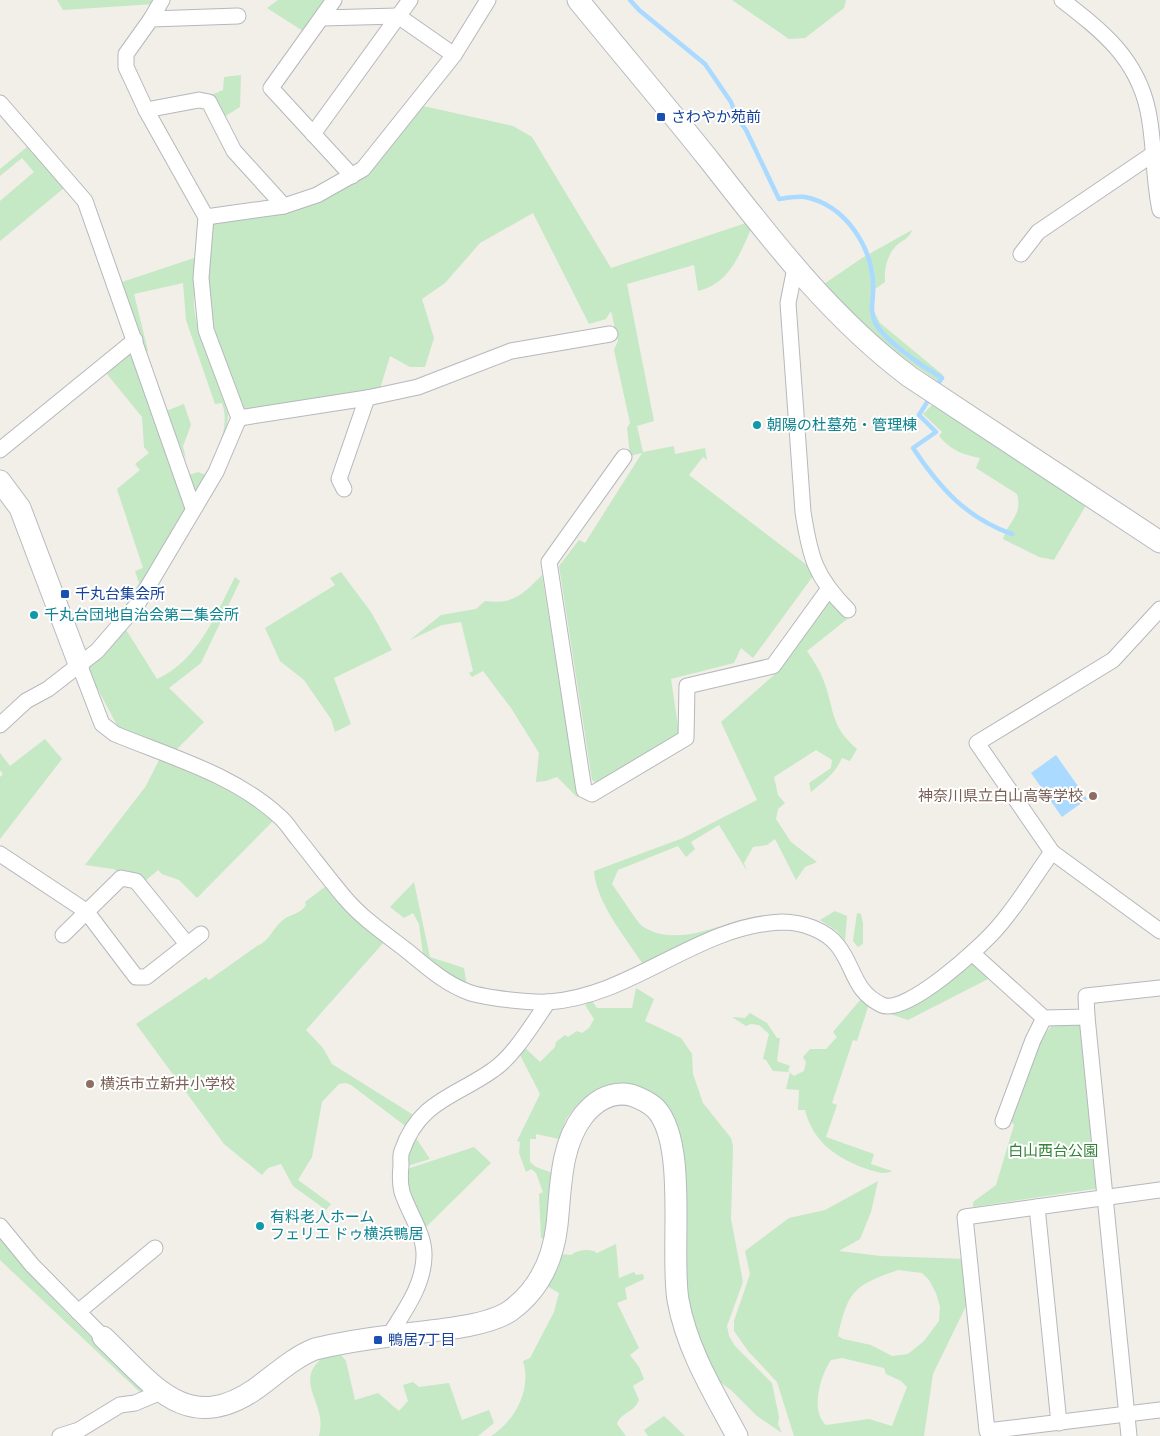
<svg xmlns="http://www.w3.org/2000/svg" width="1160" height="1436" viewBox="0 0 1160 1436" font-family="Cabin,'Noto Sans JP',sans-serif">
<rect width="100%" height="100%" fill="#f1efe8"/>
<!-- green -->
<g fill="#c5e8c5" fill-rule="evenodd">
<path d="M57,0H157L154,4L63,10Z"/>
<path d="M278,0H326L303,31L267,8Z"/>
<path d="M732,0H846L844,8L805,38L789,39Z"/>
<path d="M241,75L240,107L224,117L220,107L211,95L223,90L224,77Z"/>
<path d="M423,106L513,126L532,137L611,268L749,222L752,227C740,253 730,284 698,291L694,265L627,284L654,421L637,426L643,452L674,446L675,454L705,448L707,460L703,457L689,475L816,572L753,658L741,648L734,663L671,679L679,733L597,783L592,780L559,566L579,540L585,543L642,453L630,456L627,428L630,423L614,350L618,341L611,311L606,319L589,324L533,213L480,243L445,283L422,299L434,338L425,367H410L390,356L380,389L358,396L351,393L245,410L239,404L218,352L205,297L210,224L307,203L363,173L390,148Z"/>
<path d="M27,147L64,188L0,241V201L34,172L22,158L0,176V169Z"/>
<path d="M912,230C910,237 904,240 898,244C887,254 884,268 885,282L875,289V300L871,306L880,323L943,375L939,382C893,352 862,324 824,284L862,258Z"/>
<path d="M194,258V308L198,331L228,413C228,442 210,468 197,494L189,475L198,472L206,475C216,452 231,428 222,403L215,404L186,320L183,283L134,294L148,351L143,352L122,282Z"/>
<path d="M129,354L135,355L188,509L115,627L111,612L124,608L139,583L135,571L143,568L117,489L140,470L135,464L149,453L144,447L142,417L107,374Z"/>
<path d="M935,402L1089,500L1054,560L1039,557L1003,539C1009,520 1023,515 1017,494L976,468L980,458C961,454 951,450 939,436L942,432L923,414Z"/>
<path d="M184,404L191,425L183,446L186,460L166,411Z"/>
<path d="M341,572L371,612L392,650L334,678L351,724L335,732L331,719L304,680L280,661L265,628L335,585L330,578Z"/>
<path d="M542,575L578,798L557,777L546,781L536,782L539,753L511,708L483,671L472,677L469,673L473,671L461,622L442,625L410,640L441,615L476,609L485,601C514,605 524,593 542,575Z"/>
<path d="M235,577L240,581L201,663L169,688L204,722L171,755L131,737L118,727L85,665L125,628L157,679C198,661 216,614 235,577Z"/>
<path d="M826,602L834,603L851,616L807,651C813,660 819,669 823,679C835,709 829,725 857,749L850,761L842,758C834,775 824,781 811,792L809,783L831,768L832,760L816,750L774,777L778,795L785,803L778,809L776,819L791,842L817,862L805,867L796,880L775,839L767,845L753,847L744,863L747,871L719,825L691,842L695,849L686,857L678,846L618,870L612,884C618,892 637,922 642,926C668,944 703,932 730,923L733,927L644,966C627,939 596,903 594,871L683,838L757,800L721,722L775,674Z"/>
<path d="M45,739L62,759L0,839V777L3,774L0,770V753L10,766Z"/>
<path d="M160,758L234,789L274,820L197,898L179,880L162,874L158,870L144,882L113,869L85,865L146,786Z"/>
<path d="M414,882L430,957L464,968L467,987L424,962L419,924L413,913L404,918L390,907Z"/>
<path d="M330,883L384,942L306,1030L323,1048L332,1064L415,1116L408,1128L351,1085L346,1083L339,1084L322,1102L312,1157L298,1180L331,1204L326,1210L293,1186L281,1164L268,1168L262,1175L224,1144L136,1024L206,977L209,980L257,946C270,941 272,929 283,920C290,914 301,914 306,905L305,902Z"/>
<path d="M835,911L847,916L845,941L837,931L820,920Z"/>
<path d="M857,913L861,914L863,924V944L858,947L853,941Z"/>
<path d="M970,958L992,977L908,1020L884,1012Z"/>
<path d="M636,988L654,999L645,1021L681,1038L692,1054L693,1074L703,1103L731,1138L733,1146L731,1219L743,1282L727,1326L729,1336L735,1346L772,1383L779,1417L778,1424L782,1433L757,1416L731,1390L717,1380L694,1325L687,1300L686,1279L685,1167L681,1137L672,1117L629,1084H615L600,1088L577,1105L566,1119L559,1139L536,1134V1139H530V1162L536,1167L553,1173L545,1239L541,1238L539,1194L543,1192L536,1173L531,1169L526,1172L519,1153L520,1142L517,1141L540,1094L517,1049L521,1044L540,1062L555,1047L556,1042L565,1035L568,1037L577,1031L582,1033L589,1028L594,1019L585,1005L592,1001L597,1008H632Z"/>
<path d="M861,999L869,1004L857,1041L853,1040L832,1103L837,1105L826,1137L874,1154L871,1164L892,1171C885,1175 878,1172 870,1170C839,1160 813,1143 805,1110H798L799,1090L786,1089L790,1072L773,1071L766,1060L763,1059L769,1034L759,1025L751,1024L746,1026L732,1017L745,1018L750,1013L767,1023L777,1038H780L777,1061L790,1066L788,1071L794,1076L804,1071L806,1062L803,1057L810,1049H826L837,1037L833,1032Z"/>
<path d="M1085,1022L1101,1188L973,1207V1202L996,1185L1014,1125L1010,1119L1037,1044L1054,1023Z"/>
<path d="M414,1135L430,1159L404,1167Z"/>
<path d="M474,1147L491,1163L423,1230L410,1204L404,1170Z"/>
<path d="M878,1181L871,1212L860,1239L839,1251L881,1256L965,1259L967,1304L933,1374L924,1436H794L777,1382L748,1351L734,1331V1321L750,1274L745,1251L789,1218L825,1210ZM898,1270L922,1273L929,1280L936,1293L940,1307L939,1321L924,1341L908,1354L892,1356L871,1345L843,1339L838,1336C848,1290 855,1285 898,1270ZM842,1358L884,1368L886,1374L901,1381L907,1387L892,1426L869,1419L826,1425C810,1411 820,1376 831,1360Z"/>
<path d="M0,1238C44,1293 95,1342 147,1390L144,1396L0,1260Z"/>
<path d="M616,1244L619,1278L634,1272L636,1275L643,1274L644,1279L625,1288L627,1299L617,1303L639,1348L630,1355L639,1367L644,1379L633,1386L639,1400C634,1413 620,1413 617,1424L626,1436H491C515,1421 532,1389 523,1361L530,1358L554,1312L559,1293L547,1286L558,1269L561,1254L571,1255C578,1250 590,1248 597,1253Z"/>
<path d="M336,1349L346,1361L355,1400L378,1393L399,1411L408,1401L403,1385L413,1382L419,1387L449,1383L462,1420L489,1410L494,1423L478,1436H319C330,1400 283,1378 336,1349Z"/>
<path d="M664,1416L685,1436H648L644,1430Z"/>
</g>
<!-- water -->
<path fill="#aadaff" d="M1056,755L1087,799L1062,817L1031,773Z"/>
<g fill="none" stroke-linecap="round" stroke-linejoin="round">
<!-- stream -->
<g stroke="#aadaff" stroke-width="4.5">
<path d="M630,0L639,10L705,64L731,102L737,118L746,130L779,199C787,198 797,196 805,197C845,205 872,246 873,285C874,299 869,308 875,322C883,340 925,368 942,378L936,387"/>
<path d="M931,396L919,415L936,432L913,448C939,487 966,518 1012,534"/>
</g>
<defs>
<g id="street">
<path d="M334,0L271,88L352,176"/>
<path d="M1062,0C1102,31 1137,58 1148,111C1155,144 1153,178 1160,210"/>
<path d="M322,18L398,16L454,55"/>
<path d="M151,19L162,0"/>
<path d="M0,103L85,201L193,508"/>
<path d="M146,110L199,100L209,102L234,151L284,206"/>
<path d="M313,134L410,0"/>
<path d="M206,217L284,206L317,195L363,169L454,55L488,0"/>
<path d="M1021,254L1038,232L1153,154"/>
<path d="M795,268L788,303L803,512C810,557 815,577 848,610"/>
<path d="M239,418L367,398L418,387L511,351L610,334"/>
<path d="M0,450L135,340"/>
<path d="M624,457L549,562L584,790L592,794L686,738L687,686L773,666L828,590"/>
<path d="M344,489L339,479L367,398"/>
<path d="M1160,609L1113,660L977,743L1052,852L1160,931"/>
<path d="M79,664L102,724L115,734C171,757 235,775 280,817C287,823 292,832 298,839C314,859 329,879 345,898C363,919 384,933 406,950C426,966 444,983 468,992C484,998 531,1003 548,1002C631,997 698,925 782,922C802,922 826,930 838,946C855,968 853,991 882,1005C906,1016 982,946 998,927C1018,904 1034,877 1052,852"/>
<path d="M0,725L26,701L48,689L97,651L137,605L216,472L239,418L206,330L201,278L206,217L146,110L126,67V54L151,19L238,16"/>
<path d="M0,854L86,911L136,977H146L201,934"/>
<path d="M63,935L121,878L136,881L187,944"/>
<path d="M972,953L1044,1018L1087,1017L1086,996L1160,988"/>
<path d="M1087,1017L1129,1436"/>
<path d="M1003,1121L1033,1040L1044,1018"/>
<path d="M1160,1190L965,1217L987,1431L1160,1410"/>
<path d="M1037,1207L1059,1423"/>
<path d="M0,1226L32,1265L103,1337"/>
<path d="M78,1312L155,1248"/>
<path d="M389,1336C404,1311 423,1287 424,1257C425,1234 409,1214 402,1192C400,1184 400,1175 401,1166C401,1161 400,1155 402,1151C419,1101 455,1097 493,1070C514,1056 533,1023 548,1002"/>
<path d="M60,1436L79,1430L120,1405L135,1403L161,1392"/>
</g>
<g id="secondary">
<path d="M578,0C622,54 667,107 710,161C771,239 830,317 910,377L1160,542"/>
<path d="M0,481L20,508L79,664"/>
<path d="M103,1337C151,1382 185,1436 254,1390C274,1376 292,1358 315,1349C340,1343 365,1339 390,1336C422,1331 483,1329 510,1311C539,1290 553,1260 557,1225C561,1188 560,1146 583,1116C595,1101 611,1091 631,1095C640,1098 649,1102 656,1109C688,1144 670,1253 678,1300C687,1350 714,1393 737,1436"/>
</g>
</defs>
<!-- street casing -->
<use href="#street" stroke="#b5b8bc" stroke-width="17"/>
<!-- secondary casing -->
<use href="#secondary" stroke="#b6babf" stroke-width="23"/>
<!-- street -->
<use href="#street" stroke="#fff" stroke-width="15"/>
<!-- secondary -->
<use href="#secondary" stroke="#fff" stroke-width="21"/>
</g>
<!-- markers -->
<g fill="#1a4fb4" stroke="#fff" stroke-width="2">
<rect x="656" y="112" width="10" height="10" rx="2.5"/>
<rect x="60" y="589" width="10" height="10" rx="2.5"/>
<rect x="373" y="1335" width="10" height="10" rx="2.5"/>
</g>
<g fill="#0f9aa8" stroke="#fff" stroke-width="2">
<circle cx="757" cy="425" r="5"/>
<circle cx="34" cy="615" r="5"/>
<circle cx="260" cy="1226" r="5"/>
</g>
<g fill="#8d6e63" stroke="#fff" stroke-width="2">
<circle cx="1093" cy="796" r="5"/>
<circle cx="90" cy="1084" r="5"/>
</g>
<g text-anchor="middle" stroke-width="4" stroke-linejoin="round" paint-order="stroke">
<!-- transit labels -->
<g font-size="15" fill="#164399" stroke="#fff" text-anchor="start">
<text x="671" y="122">さわやか苑前</text>
<text x="75" y="599">千丸台集会所</text>
<text x="388" y="1345">鴨居7丁目</text>
</g>
<!-- culture labels -->
<g font-size="15" fill="#0d838f" stroke="#fff" text-anchor="start">
<text x="767" y="430">朝陽の杜墓苑・管理棟</text>
<text x="44" y="620">千丸台団地自治会第二集会所</text>
<text x="270" y="1222">有料老人ホーム<tspan x="270" dy="17">フェリエ ドゥ横浜鴨居</tspan></text>
</g>
<!-- education labels -->
<g font-size="15" fill="#785e54" stroke="#fff" text-anchor="end">
<text x="1083" y="801">神奈川県立白山高等学校</text>
<text x="100" y="1089" text-anchor="start">横浜市立新井小学校</text>
</g>
<!-- park labels -->
<g font-size="15" fill="#348238" stroke="#fff">
<text x="1053" y="1156">白山西台公園</text>
</g>
</g>
</svg>
